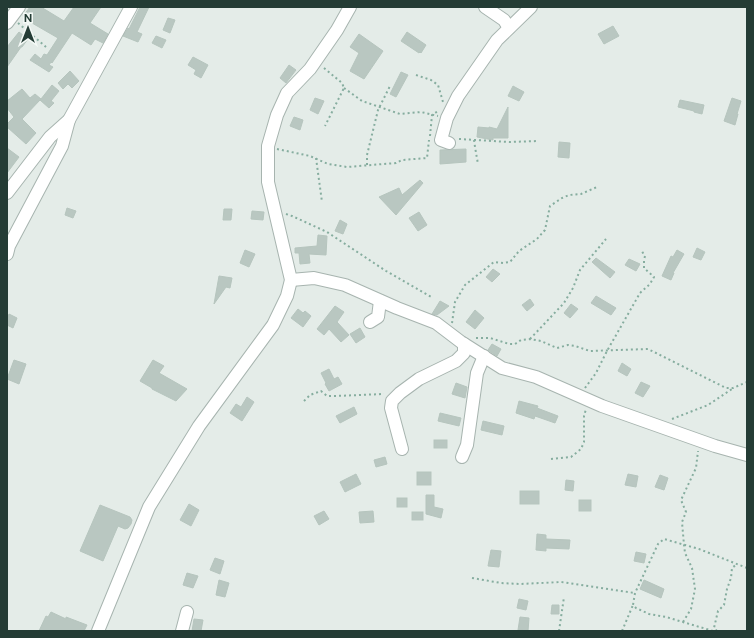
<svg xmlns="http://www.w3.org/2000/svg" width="754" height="638" viewBox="0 0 754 638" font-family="'Public Sans',sans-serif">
<rect width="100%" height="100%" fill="#e4ece8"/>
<!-- building -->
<g fill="#b9c7c1" stroke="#b6c5be">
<path d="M30,7H41L64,21L74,7H101L90,23L108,34L103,43L95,39L91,45L72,33L52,63L51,62L49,65L53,67L49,72L30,60L35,54L41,59L44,54L47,55L58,38L32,23L23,16Z"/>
<path d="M140,7H149L137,32L142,34L138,42L123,36L128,28L129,29Z"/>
<path d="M168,18L175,20L170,33L163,30Z"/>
<path d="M613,26L619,36L604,44L598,34Z"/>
<path d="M19,32L28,39L22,47H21L7,67V47Z"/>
<path d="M407,32L426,45L421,53L420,52L419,53L401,41Z"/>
<path d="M359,34L383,51L364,79L350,71L359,53L350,47Z"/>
<path d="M156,36L166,40L162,48L152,43Z"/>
<path d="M193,57L208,65L201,78L194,74L196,70L188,65Z"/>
<path d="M289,65L296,70L286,83L280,78Z"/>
<path d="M70,71L79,81L72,88L68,84L63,89L58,83Z"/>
<path d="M401,72L408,75L396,97L390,94Z"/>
<path d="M52,85L59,91L51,101L54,103L49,108L40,100L22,119L36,133L26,144L7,127V124L14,117L7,108V101L22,89L30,98L35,94L41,99Z"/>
<path d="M513,86L524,92L519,101L508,96Z"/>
<path d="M315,98L324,101L318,114L310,110Z"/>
<path d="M732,98L741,101L737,114H738L735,125L724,121Z"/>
<path d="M680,100L704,105L702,114L694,112V111L678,107Z"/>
<path d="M508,107V138H493V140L477,137L478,127L489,128V127L497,129Z"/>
<path d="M294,117L303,120L300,130L290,126Z"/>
<path d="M559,142L570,143L569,158L558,157Z"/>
<path d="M7,148L19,157L7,173Z"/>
<path d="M466,149V162L440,164V150Z"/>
<path d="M420,180L423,183L396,215L379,197L399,188L402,195Z"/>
<path d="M67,208L76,211L73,218L65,215Z"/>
<path d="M224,209H232L231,220H223Z"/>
<path d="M252,211L264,212L263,220L251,219Z"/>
<path d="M419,212L427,225L418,231L409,218Z"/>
<path d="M340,220L347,224L343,234L335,231Z"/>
<path d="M318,235L327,236L326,255L309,254L310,263L300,264L299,253H295V248L317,246Z"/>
<path d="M697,248L705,252L701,260L693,257Z"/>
<path d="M245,250L255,254L249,267L240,263Z"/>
<path d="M677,250L684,254L673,273H674L671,280L662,276L671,256L673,257Z"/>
<path d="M596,258L615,272L610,278L592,262Z"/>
<path d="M629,259L640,264L636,271L625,265Z"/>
<path d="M493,269L500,274L492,282L486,277Z"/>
<path d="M219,276L232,278L230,288L226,287L214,304Z"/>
<path d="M596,296L616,308L611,315L591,303Z"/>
<path d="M530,299L534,305L527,311L522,305Z"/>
<path d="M440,301L449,306L437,315L432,314Z"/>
<path d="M571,304L578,309L570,318L564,313Z"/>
<path d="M335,306L344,312L337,322L349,335L341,342L329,329L324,335L317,329Z"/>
<path d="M298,309L303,313L305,311L311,316L303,327L291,318Z"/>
<path d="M475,310L484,318L475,329L466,322Z"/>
<path d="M9,314L17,318L13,328L7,325V319Z"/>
<path d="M360,328L365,337L356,343L350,334Z"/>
<path d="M492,344L501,349L497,356L488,350Z"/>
<path d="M14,360L26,364L19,384L7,379Z"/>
<path d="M153,360L164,366L159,373L187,389L176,401L152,389V388L140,381Z"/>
<path d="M622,363L631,369L627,376L618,371Z"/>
<path d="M329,369L334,379L338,377L342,384L329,391L325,384L326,383L321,373Z"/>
<path d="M641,382L650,386L643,397L635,393Z"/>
<path d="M456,383L467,387L465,398L452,394Z"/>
<path d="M247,397L254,402L242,421L230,413L236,404L241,407Z"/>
<path d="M519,401L538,406L537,408L558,416L555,423L535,416L534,419L516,413Z"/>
<path d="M354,407L357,414L340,423L336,416Z"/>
<path d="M440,413L461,418L459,426L438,421Z"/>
<path d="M483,421L504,426L502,435L481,430Z"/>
<rect x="434" y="440" width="13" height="8"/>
<path d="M385,457L387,464L376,467L374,460Z"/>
<rect x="417" y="472" width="14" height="13"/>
<path d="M356,474L361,484L345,492L340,482Z"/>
<path d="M628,474L638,476L636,487L625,485Z"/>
<path d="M660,475L668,478L664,490L655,487Z"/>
<path d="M566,480L574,481L573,491L565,490Z"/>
<rect x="520" y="491" width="19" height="13"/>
<path d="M426,495H434V507L443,509L441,518L426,514Z"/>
<rect x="397" y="498" width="10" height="9"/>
<rect x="579" y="500" width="12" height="11"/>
<path d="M189,504L199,510L191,526L180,520Z"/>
<path d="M100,505L130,517L132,520L131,524L128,528L125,529L118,526L103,561L80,551Z"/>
<path d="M324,511L329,519L319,525L314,516Z"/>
<path d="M373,511L374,522L360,523L359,512Z"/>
<rect x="412" y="512" width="11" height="8"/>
<path d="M537,534L546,535V539L570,540L569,549L546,548V551L536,550Z"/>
<path d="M491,550L501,551L499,567L488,566Z"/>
<path d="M636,552L646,554L644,563L634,561Z"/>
<path d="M215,558L224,561L220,574L210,570Z"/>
<path d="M187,573L198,576L193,588L183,585Z"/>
<path d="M219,580L229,583L225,597L216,595Z"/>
<path d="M644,580L664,589L661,598L640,589Z"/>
<path d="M519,599L528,601L526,610L517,608Z"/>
<path d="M552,605H559V614H551Z"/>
<path d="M51,612L66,619V617L87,625L84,631H39L46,616L48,617Z"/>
<path d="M520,617L529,618L528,631L518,630Z"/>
<path d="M194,619L203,620L201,631H192Z"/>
</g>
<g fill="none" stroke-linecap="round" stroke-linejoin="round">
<defs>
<g id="minor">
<path d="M485,7L504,20L509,28"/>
<path d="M7,23L19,7"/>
<path d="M449,143L441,140L447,118L458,96L497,40L531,7"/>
<path d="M7,193L50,137L69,120L131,7"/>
<path d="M7,254L9,246L62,146L69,120"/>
<path d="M291,280L314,278L345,285L397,308L436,323L461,342L502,368L536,377L602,406L715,446L747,455"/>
<path d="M370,322L378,317L380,301"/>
<path d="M402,449L391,408L392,401L400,393L419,379L456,361L464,353V344"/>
<path d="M462,457L467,445L477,373L484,356"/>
<path d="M98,631L149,507L199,426L273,325L287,296L291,280L268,182V146L277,115L287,93L310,69L337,30L350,7"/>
<path d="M182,631L187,612"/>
</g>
</defs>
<!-- minor casing -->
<use href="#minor" stroke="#a7b4af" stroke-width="14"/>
<!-- path -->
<g stroke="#86ad9f" stroke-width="2" stroke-dasharray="2 3" stroke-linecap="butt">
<path d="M18,23L46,47"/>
<path d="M324,68L342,83L344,88L325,126"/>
<path d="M416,75L431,80L438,85L443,102"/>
<path d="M344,88L362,101L400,114L421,112L438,116"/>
<path d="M430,136L432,115L438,111"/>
<path d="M459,139L509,142L538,141"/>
<path d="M474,140L475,147L478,164"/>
<path d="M277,149L310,156L328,164L347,167L396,163L402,160L427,158L429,140"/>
<path d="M316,158L322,202"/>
<path d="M367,165V155L378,110L390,86"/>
<path d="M286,214L292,216L327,232L386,271L433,298"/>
<path d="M452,323L455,302L465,285L494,262L503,263L510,262L519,251L537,239L545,230L550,206L562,198L569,195L581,194L597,187"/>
<path d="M476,338H490L509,344H515L521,340L530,339L541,341L557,348L568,345L575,346L590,351L648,349L726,388H733L747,382"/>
<path d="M530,339L564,303L573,288L580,270L606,239"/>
<path d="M585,388L596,373L607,351L640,293L650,284L654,277L644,268V260L645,256L641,250"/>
<path d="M304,401L310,395L321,391L327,396H335L384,394"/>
<path d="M672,419L708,405L732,389"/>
<path d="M551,459L571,457L581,449L584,442V416L586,409"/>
<path d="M472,578L501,583L521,584L561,582L635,593"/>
<path d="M683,622L691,609L695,589L692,568L685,553L684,545L682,522L686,512L681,500L696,468L698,451"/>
<path d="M559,631L564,597"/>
<path d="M622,631L633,605"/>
<path d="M713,631L666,617L649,614L636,608L633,605L635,593L658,544L664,539L699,549L747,568"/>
<path d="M717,631L714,628L718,611L724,605L727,589L731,578L732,568L737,564"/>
</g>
<!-- minor -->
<use href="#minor" stroke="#fff" stroke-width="12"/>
</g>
<!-- border -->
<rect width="754" height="638" fill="none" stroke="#243c35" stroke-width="16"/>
<!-- north arrow -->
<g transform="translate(28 28)" stroke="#f4f9f6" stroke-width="3" paint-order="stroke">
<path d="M0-3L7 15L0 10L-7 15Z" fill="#243c35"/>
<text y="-6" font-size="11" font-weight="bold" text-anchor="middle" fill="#243c35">N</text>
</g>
</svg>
